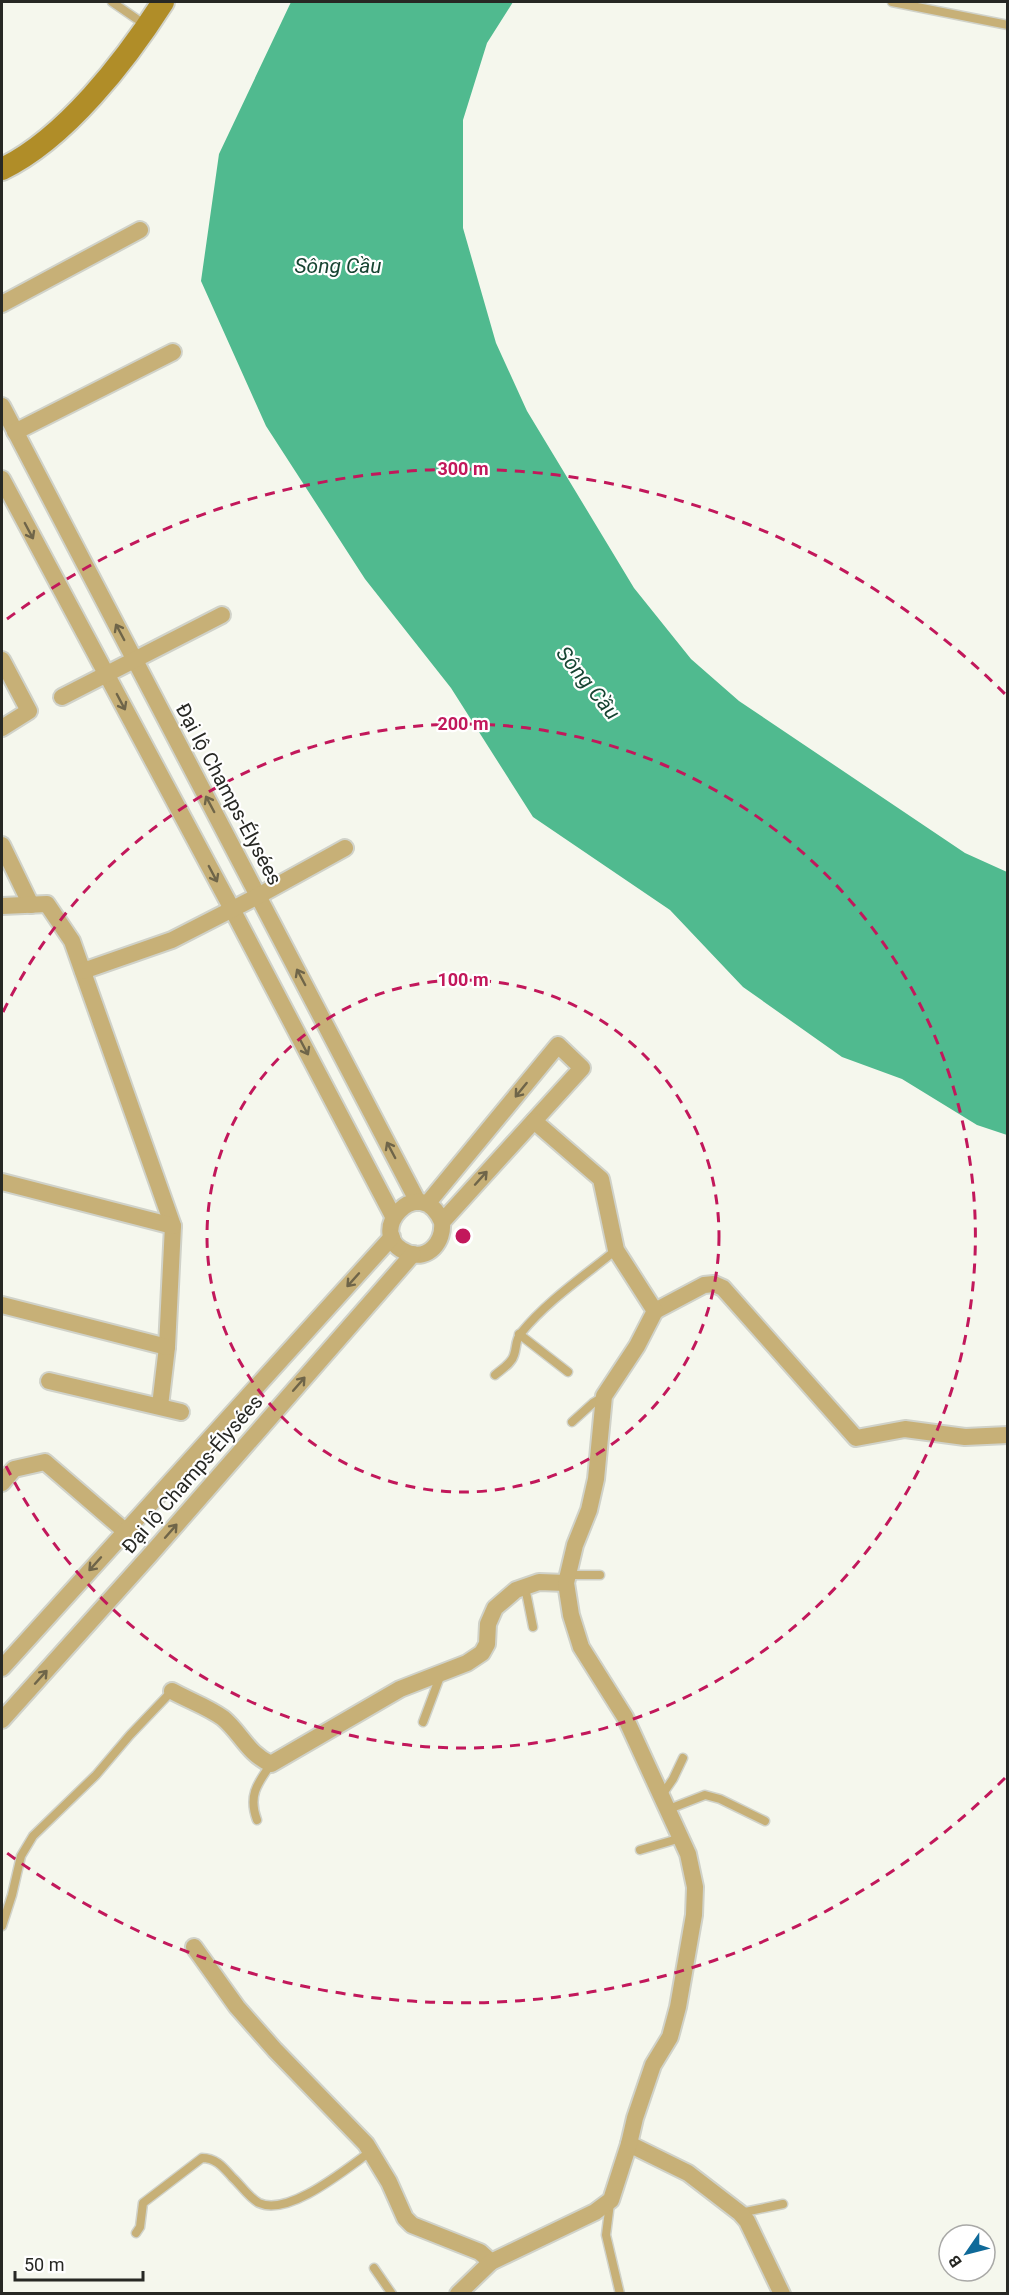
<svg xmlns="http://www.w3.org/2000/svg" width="1009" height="2295" viewBox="0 0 1009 2295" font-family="Roboto,sans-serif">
<rect width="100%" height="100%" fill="#f5f7ed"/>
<!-- water -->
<path fill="#50ba8f" d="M291,2H513L487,43L463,120V228L496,343L527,411L634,588L691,659L739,701L965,853L1007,872V1135L977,1125L902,1079L842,1057L743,987L670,910L533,817L451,688L365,579L266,426L201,281L219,154Z"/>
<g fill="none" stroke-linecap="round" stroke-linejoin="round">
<defs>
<g id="lane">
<path d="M112,2L147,26"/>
<path d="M892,2L1008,25"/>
<path d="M519,1334L568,1372"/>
<path d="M495,1375C502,1369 512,1363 514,1355C517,1347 515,1340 521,1333C547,1301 584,1276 616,1250"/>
<path d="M572,1422L593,1403L603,1397"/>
<path d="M568,1575H600"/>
<path d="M525,1587L533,1627"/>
<path d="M423,1722L441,1674"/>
<path d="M662,1795L673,1779L683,1758"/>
<path d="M669,1809L705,1795L720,1799L765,1821"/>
<path d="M257,1820C248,1796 257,1784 271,1764"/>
<path d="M640,1850L681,1838"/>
<path d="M2,1926L12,1895L21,1856L33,1836L96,1775L130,1735L172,1691"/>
<path d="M610,2203L606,2235L620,2294"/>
<path d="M740,2213L783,2204"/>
<path d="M136,2233L140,2227L143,2203L202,2158C216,2158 223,2167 232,2177C240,2184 249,2198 259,2203C289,2217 347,2168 370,2152"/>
<path d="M374,2268L392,2294"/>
</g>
<g id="street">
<path d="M2,304L140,230"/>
<path d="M2,406L418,1202"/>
<path d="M15,432L173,352"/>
<path d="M2,479L232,909L393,1216"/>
<path d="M2,660L29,711L2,728"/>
<path d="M62,697L222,615"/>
<path d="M2,845L31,905"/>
<path d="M2,906L47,904L72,941L173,1226L167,1347L160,1406"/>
<path d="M83,971L172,940L258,896L345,848"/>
<path d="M2,1182L173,1226"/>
<path d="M427,1204L558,1045L582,1068L442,1222C444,1241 429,1261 408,1253C361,1235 420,1169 442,1222"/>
<path d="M2,1305L167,1347"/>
<path d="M655,1311L704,1285L714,1284L723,1288L856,1438L905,1429L965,1437L1008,1435"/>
<path d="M49,1381L181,1412"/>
<path d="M2,1483L14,1469L45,1462L125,1531"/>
<path d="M2,1668L392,1237"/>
<path d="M172,1691C188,1700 208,1707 223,1718C241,1733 248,1754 271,1764L400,1689L467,1663L482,1653L487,1644L488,1624L495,1608L516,1590L539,1582L566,1583"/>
<path d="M2,1720L150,1555L413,1254"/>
<path d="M194,1947L237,2007L275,2050L366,2144L389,2182L405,2218L412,2225L480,2252L491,2262"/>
<path d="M629,2144L688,2173L740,2213L747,2221L782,2294"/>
<path d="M458,2294L491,2262L595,2212L611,2200L629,2144L635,2118L653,2065L670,2037L678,2007L694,1915L695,1887L688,1854L625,1717L581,1647L571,1615L566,1583L575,1545L589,1510L596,1479L604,1396L637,1346L655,1311L616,1250L601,1179L534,1121"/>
</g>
<path id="secondary" d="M2,169C65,139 126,60 163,2"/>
</defs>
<!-- lane casing -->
<use href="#lane" stroke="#d0d2c9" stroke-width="11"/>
<!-- street casing -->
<use href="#street" stroke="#d0d2c9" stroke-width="20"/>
<!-- secondary casing -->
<use href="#secondary" stroke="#d0d2c9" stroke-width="26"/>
<!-- lane -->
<use href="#lane" stroke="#c7b077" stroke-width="8"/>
<!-- street -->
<use href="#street" stroke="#c7b077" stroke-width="16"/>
<!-- secondary -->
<use href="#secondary" stroke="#b08d28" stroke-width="22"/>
</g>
<!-- one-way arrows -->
<defs><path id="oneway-shaft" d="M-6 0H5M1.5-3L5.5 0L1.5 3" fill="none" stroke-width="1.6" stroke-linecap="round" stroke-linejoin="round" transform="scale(1.5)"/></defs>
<g stroke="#6f6549">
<use href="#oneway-shaft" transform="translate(29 531) rotate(62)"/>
<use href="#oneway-shaft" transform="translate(120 632) rotate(-118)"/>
<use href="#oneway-shaft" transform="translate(121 702) rotate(62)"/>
<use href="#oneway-shaft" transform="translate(210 804) rotate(-118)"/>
<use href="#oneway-shaft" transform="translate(213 874) rotate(62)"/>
<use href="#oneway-shaft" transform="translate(301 977) rotate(-118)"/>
<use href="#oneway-shaft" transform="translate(304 1047) rotate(62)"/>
<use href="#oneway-shaft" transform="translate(521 1090) rotate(129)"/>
<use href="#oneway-shaft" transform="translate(391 1150) rotate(-118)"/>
<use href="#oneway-shaft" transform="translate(481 1178) rotate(-48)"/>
<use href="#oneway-shaft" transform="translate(353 1280) rotate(132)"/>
<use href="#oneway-shaft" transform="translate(299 1384) rotate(-49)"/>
<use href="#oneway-shaft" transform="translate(171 1531) rotate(-49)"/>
<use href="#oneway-shaft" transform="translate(95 1564) rotate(132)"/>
<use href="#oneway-shaft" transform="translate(41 1677) rotate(-48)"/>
</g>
<!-- distance rings -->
<g fill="none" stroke="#c2185b" stroke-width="3" stroke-dasharray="10 8">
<circle cx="463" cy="1236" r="256"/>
<path d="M3 1012A512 512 0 1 1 3 1460"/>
<path d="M1005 1778A767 767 0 0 1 7 1853M7 619A767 767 0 0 1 1005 694"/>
</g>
<g text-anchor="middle" stroke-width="4.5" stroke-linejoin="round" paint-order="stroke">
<!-- street labels -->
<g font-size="20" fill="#272824" stroke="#fff">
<text transform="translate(229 794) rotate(62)" y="7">Đại lộ Champs-Élysées</text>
<text transform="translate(192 1474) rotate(-49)" y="7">Đại lộ Champs-Élysées</text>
</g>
<!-- water labels -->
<g font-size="21" font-style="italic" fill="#174432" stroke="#fff">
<text x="338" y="273">Sông Cầu</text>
<text transform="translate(588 683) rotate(51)" y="7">Sông Cầu</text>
</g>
</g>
<circle cx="463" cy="1236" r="9" fill="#c2185b" stroke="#fff" stroke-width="3"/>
<g font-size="18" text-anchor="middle" font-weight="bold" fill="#c2185b" stroke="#fff" stroke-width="4.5" stroke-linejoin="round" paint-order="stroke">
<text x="463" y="475">300 m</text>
<text x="463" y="730">200 m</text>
<text x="463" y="986">100 m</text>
</g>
<!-- border -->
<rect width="1009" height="2295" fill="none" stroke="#272824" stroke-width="6"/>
<!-- north arrow -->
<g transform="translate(967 2253) rotate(235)"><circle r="28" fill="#ffffff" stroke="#a9a9a7" stroke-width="1.5"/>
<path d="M0-4.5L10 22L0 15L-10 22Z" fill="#0f6a99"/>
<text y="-9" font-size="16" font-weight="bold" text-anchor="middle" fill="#272824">B</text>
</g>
<!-- scale -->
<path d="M15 2271v9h128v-9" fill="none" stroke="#272824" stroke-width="3"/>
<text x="24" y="2271" font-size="18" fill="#272824" stroke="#ffffff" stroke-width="4.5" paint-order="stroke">50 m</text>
</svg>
